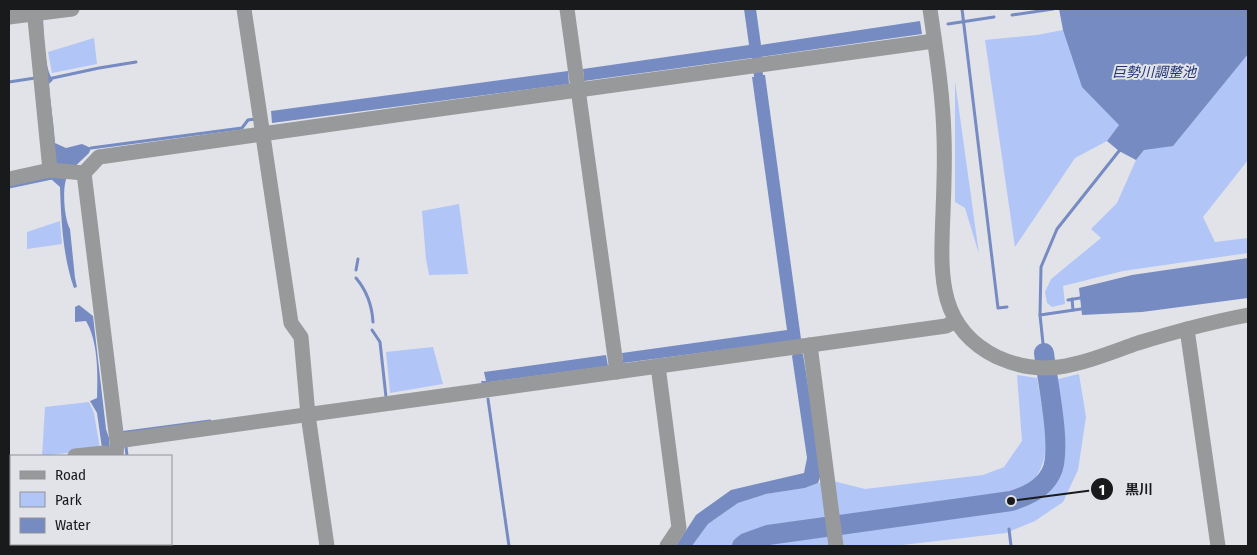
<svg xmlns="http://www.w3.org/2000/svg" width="1257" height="555" viewBox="0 0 1257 555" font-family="'Fira Sans Condensed','Noto Sans JP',sans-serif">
<rect width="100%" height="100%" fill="#e1e3e8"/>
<!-- green -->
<g fill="#b1c5f7">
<path d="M1248,9V160L1203,217L1215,242L1248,238V253L1123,271L1063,286L1065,304L1052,307L1047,303L1045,292L1051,279L1101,238L1091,229L1117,203L1136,160L1144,150L1119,125L1107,141L1075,158L1015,247L985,40L1037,35L1063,30L1100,11Z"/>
<path d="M94,38L97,64L52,73L48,52Z"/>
<path d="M955,81L979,254L965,208L955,202Z"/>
<path d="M459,204L468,274L429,275L426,259L422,211Z"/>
<path d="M60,221L62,244L27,249V232Z"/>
<path d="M433,347L443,384L390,393L386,352Z"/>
<path d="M1079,374L1086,417L1078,470L1063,502L1035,521L1006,533L894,546H757L766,541L1016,508L1047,488L1058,466L1061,442L1054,380Z"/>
<path d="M1017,375L1037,378C1042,411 1057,454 1032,482C1026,489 1013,493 1005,496L763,529L731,546H692L708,524L738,503L766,494L805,488L818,483L833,481L865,489L983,475L1004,467L1022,441Z"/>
<path d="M89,402L94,413L100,449L42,456L45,407Z"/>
</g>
<!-- water -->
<g fill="#778bc3">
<path d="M744,9H756L761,45L920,21L922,34L761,57L763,75H765L801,339L799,340L801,354H803L822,472L818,483L805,488L766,494L738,503L708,524L692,546H676L696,515L731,490L804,473L807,458L792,356L793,355L791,341L623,363L622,353L787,330L752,77H754L752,58L584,81L583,69L749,45Z"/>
<path d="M1059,9H1248V54L1173,146L1144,150L1136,160L1119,151L1107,141L1119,125L1082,87L1063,30Z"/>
<path d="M40,18H43C44,33 44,69 53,80L49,84C50,104 54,123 55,143L66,148L82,144L91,148L89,153C82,160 72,168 67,177C62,187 64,219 70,229L75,278L77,287L74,288C63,258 61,218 60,187L51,179Z"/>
<path d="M568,71L569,84L272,123L271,111Z"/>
<path d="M1248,258V298L1142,312L1082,315L1079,288L1132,275Z"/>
<path d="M79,305L93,316L106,429L109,438V448H102L97,413L90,401L97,398C98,374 98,341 86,321L75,322V307Z"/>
<path d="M606,355L608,366L490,382L482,384L481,381H486L484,372Z"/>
</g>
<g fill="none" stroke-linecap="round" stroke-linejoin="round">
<!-- stream -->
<g stroke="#778bc3" stroke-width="3">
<path d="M962,9L998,308L1007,307"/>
<path d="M1012,15L1053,9"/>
<path d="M948,24L994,17"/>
<path d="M48,79L99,68L136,62"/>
<path d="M9,82L35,78"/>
<path d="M91,148L242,128L248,120L255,119"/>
<path d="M9,187L52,178"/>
<path d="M356,270L358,259"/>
<path d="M356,278C367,291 372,305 373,322"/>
<path d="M1072,299L1073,310"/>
<path d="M1068,300L1080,298"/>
<path d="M1040,315L1041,267L1057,229L1119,151"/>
<path d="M372,330L380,342L386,397"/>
<path d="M1044,353L1040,315L1081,309"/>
<path d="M488,399L509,546"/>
<path d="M119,433L210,421"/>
<path d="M126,447L127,456"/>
<path d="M1009,529L1011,546"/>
<path d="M50,546L67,544"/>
<path d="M128,546V544"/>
</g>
<!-- river -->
<path stroke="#778bc3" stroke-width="20" d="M742,546L746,543L768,535L1011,501C1027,496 1043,489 1051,473C1063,451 1047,380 1044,353"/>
<!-- minor -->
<g stroke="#98999b" stroke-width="15">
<path d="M34,9L50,170"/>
<path d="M244,9L291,323L301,337L308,415L327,546"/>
<path d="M567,9L617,372"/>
<path d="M930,9C936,51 943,94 944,137C945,162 944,187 943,212C941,270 935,327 997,357C1017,366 1036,370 1059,367C1086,363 1112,352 1138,343C1174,332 1211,322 1248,315"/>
<path d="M9,17L72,9"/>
<path d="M84,173L99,157C377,116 656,81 934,41"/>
<path d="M84,173L117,441L116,456"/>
<path d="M9,179L50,170L84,173"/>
<path d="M1187,329L1218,546"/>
<path d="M810,345L946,326L956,321"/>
<path d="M658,366L679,528L667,546"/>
<path d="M117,441L810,345L836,546"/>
<path d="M75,456L104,453L116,456"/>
<path d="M9,465L11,464"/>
<path d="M117,544V546"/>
<path d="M91,546L103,544"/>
</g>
</g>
<g text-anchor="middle" stroke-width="4" stroke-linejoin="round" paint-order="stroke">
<!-- water labels -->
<g font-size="14" font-style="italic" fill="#213376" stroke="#e1e3e8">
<text x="1154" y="77">巨勢川調整池</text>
</g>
</g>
<!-- callouts -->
<path fill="none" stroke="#191a1c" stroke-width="2" d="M1011 501L1102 489"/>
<g fill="#191a1c" stroke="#e1e3e8" stroke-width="2">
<circle cx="1011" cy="501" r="5"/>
<circle cx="1102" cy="489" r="12"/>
</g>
<g font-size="15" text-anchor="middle" font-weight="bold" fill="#fff">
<text x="1102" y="495">1</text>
</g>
<g font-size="14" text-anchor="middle" font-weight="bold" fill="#191a1c" stroke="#e1e3e8" stroke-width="4" stroke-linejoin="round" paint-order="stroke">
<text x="1139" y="494">黒川</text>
</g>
<!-- border -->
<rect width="1257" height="555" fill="none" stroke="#191a1c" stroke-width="20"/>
<!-- legend -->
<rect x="10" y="455" width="162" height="90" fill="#e1e3e8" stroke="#919396"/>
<rect x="20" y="471" width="25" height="8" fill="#98999b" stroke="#919396"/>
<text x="55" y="480" font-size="15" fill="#191a1c">Road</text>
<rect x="20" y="492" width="25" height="15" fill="#b1c5f7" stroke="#919396"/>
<text x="55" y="505" font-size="15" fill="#191a1c">Park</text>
<rect x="20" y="518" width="25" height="15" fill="#778bc3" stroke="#919396"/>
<text x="55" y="530" font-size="15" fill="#191a1c">Water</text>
</svg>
